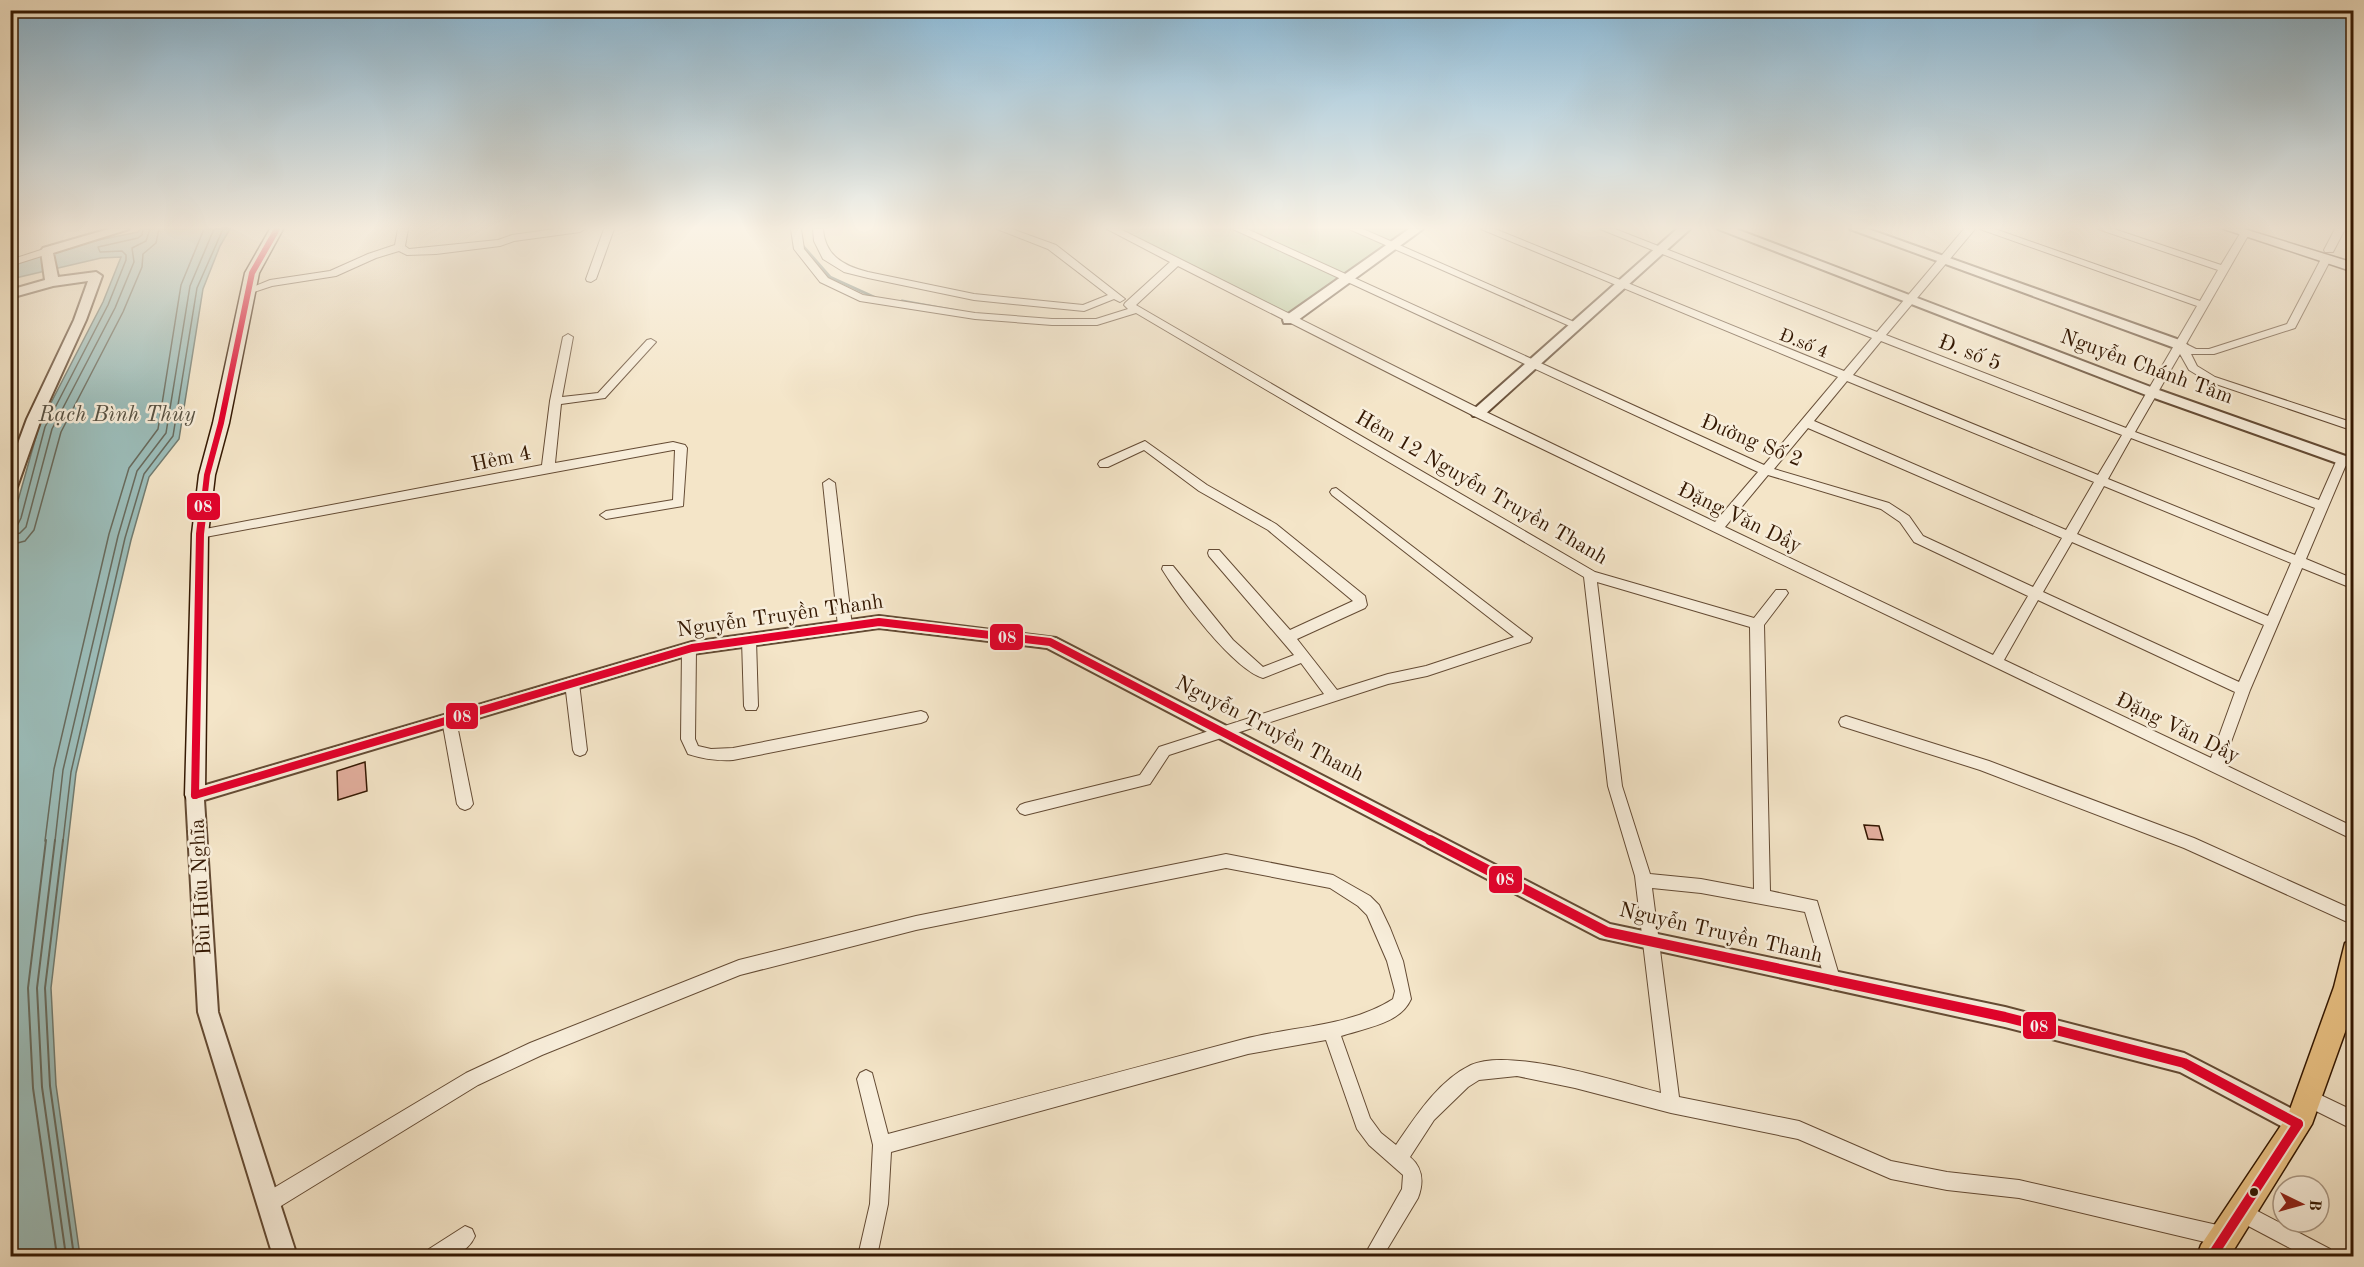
<svg xmlns="http://www.w3.org/2000/svg" width="2364" height="1267" viewBox="0 0 2364 1267" font-family="'Old Standard TT',serif">
<rect width="100%" height="100%" fill="#f4e5c8"/>
<filter id="stains"><feTurbulence type="fractalNoise" baseFrequency=".00333" numOctaves="4"/><feColorMatrix values="0 0 0 0 .2 0 0 0 0 .09 0 0 0 0 .02 0 0 0 .5 -.17"/></filter>
<radialGradient id="worn" r=".72"><stop offset=".6" stop-color="#630" stop-opacity="0"/><stop offset="1" stop-color="#630" stop-opacity=".3"/></radialGradient>
<!-- green -->
<path fill="#b6c69a" stroke="#756f4e" stroke-width="1.5" d="M1113,229H1417L1289,320Z"/>
<!-- water -->
<path fill="#9cbebb" stroke="#727c71" stroke-width="1.5" d="M140,229H230L220,246L203,289L179,439L149,477L131,540L76,773L51,988L56,1085L80,1256H11L10,529L39,426L103,302L121,257L101,258L11,279V265L74,245L138,232Z"/>
<g fill="none" stroke-linecap="round" stroke-linejoin="round">
<!-- shore-far1 -->
<g stroke="#686b5e" stroke-width="1.5">
<path d="M10,528L17,526L21,518L45,427L108,305L126,260V255L122,251L100,252L98,247L138,238L142,235L143,229"/>
<path d="M10,536L20,533L26,527L52,429L115,308L134,262L132,248L146,241L150,229"/>
<path d="M10,545L25,541L34,530L61,432L123,312L142,267L143,254L156,243L159,229"/>
<path d="M45,841L54,769L109,534L129,468L158,429L181,285L204,229"/>
<path d="M55,841L63,770L118,536L137,471L166,433L190,286L214,229"/>
<path d="M63,841L71,772L125,538L144,474L173,436L197,288L223,229"/>
</g>
<!-- shore -->
<g stroke="#686b5e" stroke-width="2">
<path d="M46,840L28,988L33,1088L57,1256"/>
<path d="M55,840L37,988L42,1087L66,1256"/>
<path d="M63,840L45,988L50,1086L74,1256"/>
</g>
<!-- stream -->
<g stroke="#727c71" stroke-width="3">
<path d="M802,245L830,277L874,297"/>
<path d="M902,301L957,311"/>
</g>
</g>
<!-- building -->
<g fill="#e2ae9d" stroke="#341802" stroke-width="1.5">
<path d="M365,762L367,791L338,800L337,771Z"/>
<path d="M1864,825L1879,826L1883,840L1868,839Z"/>
</g>
<g fill="none" stroke-linecap="round" stroke-linejoin="round">
<defs>
<g id="minor">
<path d="M398,229H408L405,246L409,249L498,240L512,235L555,229H585L580,232L514,241L500,246L436,254L407,255L399,251L376,258L336,276L272,286L248,294L243,291L270,280L330,271L368,254L395,245Z"/>
<path d="M604,229H614L596,279L591,282L587,281L586,279Z"/>
<path d="M791,229H801L804,249L828,278L863,295L975,313L1052,319H1096L1128,309L1124,305L1125,303L1170,262L1107,229H1120L1482,410L1715,522L1758,472L1233,229H1247L1764,465L1838,377L1481,229H1495L1844,371L1872,338L1600,229H1615L1877,332L1964,229H1975L1886,335L2126,428L2197,306L1980,229H1995L2200,301L2218,270L2098,229H2114L2221,265L2241,232H2247L2249,234L2186,344L2196,349H2209L2287,324L2321,259L2326,256L2330,257L2331,259L2295,328L2214,354H2191L2197,366L2215,377L2354,423V431L2207,381L2189,370L2180,354L2135,432L2319,500L2338,457H2346L2348,460L2306,559L2354,579V589L2302,568L2250,690L2223,764L2354,827V840L1474,416L1178,266L1136,305L1595,572L1754,618L1776,590H1786L1788,593L1786,596L1764,625L1770,891L1817,901L1841,982L1839,987L1833,990L1827,987L1805,912L1701,893L1652,888L1679,1097L1799,1121L1891,1161L1947,1172L2019,1180L2226,1227L2233,1230L2236,1237L2233,1244L2226,1247L2019,1198L1947,1190L1891,1179L1798,1139L1671,1113L1575,1088L1517,1076L1479,1080L1468,1087L1434,1120L1410,1157C1423,1168 1424,1182 1418,1198L1383,1256H1364L1402,1189L1403,1175L1369,1145L1357,1129L1326,1040L1248,1054L891,1152L888,1204L877,1256H858L870,1204L873,1145L857,1079L860,1073L866,1070L872,1073L888,1134C1007,1102 1126,1070 1244,1039C1294,1026 1349,1027 1393,999L1395,991L1387,961L1367,915L1358,906L1330,888L1226,868L916,930L740,975L542,1055L478,1085L276,1209L269,1211L262,1209L260,1202L262,1195L466,1073L530,1043L739,960L916,916L1226,854L1333,875L1370,896L1379,905L1390,928L1403,961L1411,999C1400,1024 1365,1028 1341,1036L1370,1118L1381,1133L1396,1145C1416,1116 1438,1081 1471,1065C1510,1047 1618,1082 1661,1093L1635,876L1608,786L1584,577L1136,313L1097,325H1052L975,319L860,301L820,282L794,249ZM1881,341L2122,435L2098,475L1853,375ZM1847,381L2094,482L2066,530L1814,421ZM1808,428L2062,538L2033,587L1923,536L1909,516L1889,503L1774,469ZM2131,438L2315,508L2295,555L2108,479ZM1768,475L1881,509L1900,522L1914,542L2028,596L1993,655L1725,527ZM2104,486L2291,563L2268,616L2077,534ZM2072,542L2264,625L2239,682L2043,592ZM1597,582L1750,627L1754,889L1701,879L1650,874L1622,786ZM2038,600L2235,692L2211,758L2004,660Z"/>
<path d="M813,229H823C825,256 844,266 868,272L974,294L1083,305L1108,295L1048,249L997,229H1012L1056,245L1125,299L1120,302L1114,299L1084,311L974,300L868,278L844,272L823,259L814,241Z"/>
<path d="M1349,229H1363L1581,325L1576,328L1572,327Z"/>
<path d="M2335,229H2345L2333,252H2325L2324,250Z"/>
<path d="M47,248L51,249V253L10,266V260Z"/>
<path d="M568,334L573,337L562,397L598,393L647,340L651,339L656,342L605,398L561,404L555,463L673,442L685,445L687,448L683,506L606,519L600,515L606,511L673,500L675,450H673L200,538L194,534L200,530L542,465L550,401L563,337Z"/>
<path d="M1145,441L1207,485L1276,524L1365,596L1367,605L1365,608L1297,639L1337,690L1388,674L1426,666L1514,637L1332,495L1330,492L1332,489L1336,488L1532,638L1530,642L1427,676L1388,684L1169,755L1150,784L1025,815L1020,813L1017,809L1020,805L1025,803L1140,775L1159,747L1324,694L1301,663L1263,678C1233,669 1179,597 1162,569L1163,566H1173L1233,640L1263,667L1294,655L1209,556L1208,553L1209,550H1219L1290,630L1353,601L1268,530L1199,491L1144,450L1108,467H1100L1098,464L1100,461Z"/>
<path d="M829,479L835,483L852,626L845,631L838,626L823,483Z"/>
<path d="M749,635L756,640L758,706L756,710H746L744,706L742,640Z"/>
<path d="M689,644L694,645L696,649L695,739L698,746L711,749L733,748L921,711L926,713L928,717L926,721L921,723L733,760C716,761 704,759 688,754L681,739L682,649L684,645Z"/>
<path d="M572,678L577,679L579,683L587,750L585,754L580,756L575,754L573,750L565,683L567,679Z"/>
<path d="M449,714L454,716L456,720L473,804L470,808L465,810L460,808L457,804L442,720L444,716Z"/>
<path d="M1846,716L1989,761L2194,838L2354,910V925L2184,848L1980,770L1841,726L1839,722L1841,718Z"/>
<path d="M2308,1089L2354,1111V1130L2302,1104L2299,1098L2302,1092Z"/>
<path d="M2242,1203L2330,1249L2332,1256H2305L2235,1219L2233,1212L2235,1205Z"/>
<path d="M465,1226L472,1229L475,1236C466,1257 446,1256 427,1256L429,1249Z"/>
</g>
<g id="tertiary">
<path d="M109,229H129L53,253L58,277L96,272L102,276L86,320L41,419L17,487L10,492V465L27,419L74,320L88,281L53,286L10,298V290L45,280L41,251L43,248Z"/>
<path d="M1409,229H1423L1294,323H1284L1283,320L1284,317Z"/>
<path d="M1677,229H1690L1483,416H1473L1471,413L1473,410Z"/>
<path d="M1718,229H1736L2156,389L2354,459V469L2146,395Z"/>
<path d="M1850,229H1868L2185,342L2187,345L2185,348H2175Z"/>
<path d="M879,616L1056,638L1610,924L2005,1007L2184,1053L2306,1116L2309,1124L2306,1132L2298,1135L2180,1072L2005,1027L1600,938L1047,648L879,628L692,654L204,800L218,1012L297,1256H273L198,1012L186,795L189,790L692,642Z"/>
</g>
<g id="secondary">
<path d="M270,229H283L259,273L229,423L215,475L208,534L205,795L202,801L195,803L188,801L185,795L192,534L199,475L213,423L245,273Z"/>
<path d="M2224,229H2244L2354,263V272Z"/>
</g>
<path id="trunk" d="M2354,940V1007L2312,1124L2230,1256H2197L2201,1245L2288,1115L2334,987L2345,943Z"/>
</defs>
<!-- minor casing -->
<use href="#minor" stroke="#644b34" stroke-width="2"/>
<!-- tertiary casing -->
<use href="#tertiary" stroke="#644b34" stroke-width="4"/>
<!-- secondary casing -->
<use href="#secondary" stroke="#341802" stroke-width="3"/>
<!-- trunk casing -->
<use href="#trunk" stroke="#341802" stroke-width="3"/>
<!-- minor -->
<use href="#minor" fill="#f8eedb" fill-rule="evenodd"/>
<!-- tertiary -->
<use href="#tertiary" fill="#f8eedb" fill-rule="evenodd"/>
<!-- secondary -->
<use href="#secondary" fill="#f8eedb" fill-rule="evenodd"/>
<!-- trunk -->
<use href="#trunk" fill="#eac284" fill-rule="evenodd"/>
<defs>
<path id="bus-1-far2" d="M204,501L207,475L221,423L252,273L277,229"/>
<g id="bus-1-far1">
<path d="M195,795L692,648L879,622L1050,642L1432,841"/>
<path d="M195,795L200,534L204,500"/>
</g>
<g id="bus-1">
<path d="M1430,840L1607,932L2005,1017L2184,1063L2298,1124"/>
<path d="M2212,1256L2298,1124"/>
</g>
</defs>
<!-- bus-1-far2 casing -->
<use href="#bus-1-far2" stroke="#f8eedb" stroke-width="10"/>
<!-- bus-1-far1 casing -->
<use href="#bus-1-far1" stroke="#f8eedb" stroke-width="12"/>
<!-- bus-1 casing -->
<use href="#bus-1" stroke="#f8eedb" stroke-width="14"/>
<!-- bus-1-far2 -->
<use href="#bus-1-far2" stroke="#e4002b" stroke-width="6"/>
<!-- bus-1-far1 -->
<use href="#bus-1-far1" stroke="#e4002b" stroke-width="8"/>
<!-- bus-1 -->
<use href="#bus-1" stroke="#e4002b" stroke-width="10"/>
</g>
<!-- sky -->
<linearGradient id="sky" x2="0" y2="1"><stop stop-color="#89b8d6"/><stop offset="0.56" stop-color="#faf3e6"/><stop offset="1" stop-color="#faf3e6" stop-opacity="0"/></linearGradient>
<rect width="2364" height="407" fill="url(#sky)"/>
<!-- markers -->
<circle fill="#341802" stroke="#f8eedb" stroke-width="2" cx="2254" cy="1192" r="5"/>
<g text-anchor="middle" stroke-width="5" stroke-linejoin="round" paint-order="stroke">
<!-- far-street labels -->
<g font-size="18" fill="#341802" stroke="#f8eedb">
<text transform="translate(1804 343) rotate(22)" y="6">Đ.số 4</text>
</g>
<!-- street labels -->
<g font-size="21" fill="#341802" stroke="#f8eedb">
<text transform="translate(1970 352) rotate(21)" y="7">Đ. số 5</text>
<text transform="translate(2147 366) rotate(20)" y="7">Nguyễn Chánh Tâm</text>
<text transform="translate(1752 440) rotate(22)" y="7">Đường Số 2</text>
<text transform="translate(501 458) rotate(-12)" y="7">Hẻm 4</text>
<text transform="translate(1482 487) rotate(30)" y="7">Hẻm 12 Nguyễn Truyền Thanh</text>
<text transform="translate(1740 517) rotate(26)" y="7">Đặng Văn Dầy</text>
<text transform="translate(780 615) rotate(-8)" y="7">Nguyễn Truyền Thanh</text>
<text transform="translate(2178 727) rotate(26)" y="7">Đặng Văn Dầy</text>
<text transform="translate(1270 728) rotate(27)" y="7">Nguyễn Truyền Thanh</text>
<text transform="translate(200 887) rotate(-93)" y="7">Bùi Hữu Nghĩa</text>
<text transform="translate(1721 932) rotate(13)" y="7">Nguyễn Truyền Thanh</text>
</g>
<!-- water labels -->
<g font-size="22" font-style="italic" fill="#585243" stroke="#f8eedb">
<text x="117" y="421">Rạch Bình Thủy</text>
</g>
</g>
<g stroke="#f8eedb" stroke-width="2">
<rect x="186" y="492" width="35" height="29" rx="6" fill="#e4002b"/>
<rect x="989" y="623" width="35" height="28" rx="6" fill="#e4002b"/>
<rect x="445" y="702" width="34" height="28" rx="6" fill="#e4002b"/>
<rect x="1488" y="865" width="35" height="29" rx="6" fill="#e4002b"/>
<rect x="2022" y="1011" width="35" height="29" rx="6" fill="#e4002b"/>
</g>
<g font-size="16" text-anchor="middle" font-weight="bold" fill="#fff">
<text x="203" y="512">08</text>
<text x="1007" y="643">08</text>
<text x="462" y="722">08</text>
<text x="1505" y="885">08</text>
<text x="2039" y="1032">08</text>
</g>
<!-- margin -->
<rect width="2364" height="1267" fill="none" stroke="#f4e5c8" stroke-width="36"/>
<rect x="12" y="12" width="2340" height="1243" fill="none" stroke="#341802" stroke-width="3"/>
<rect x="18" y="18" width="2328" height="1231" fill="none" stroke="#341802" stroke-width="1.5"/>
<!-- north arrow -->
<g transform="translate(2301 1204) rotate(95)"><circle r="28" fill="#f8eedb" stroke="#aa9884" stroke-width="1.5"/>
<path d="M0-4.5L10 22L0 15L-10 22Z" fill="#8f2418"/>
<text y="-9" font-size="16" font-weight="bold" text-anchor="middle" fill="#341802">B</text>
</g>
<rect width="100%" height="100%" filter="url(#stains)"/>
<rect width="100%" height="100%" fill="url(#worn)"/>
</svg>
